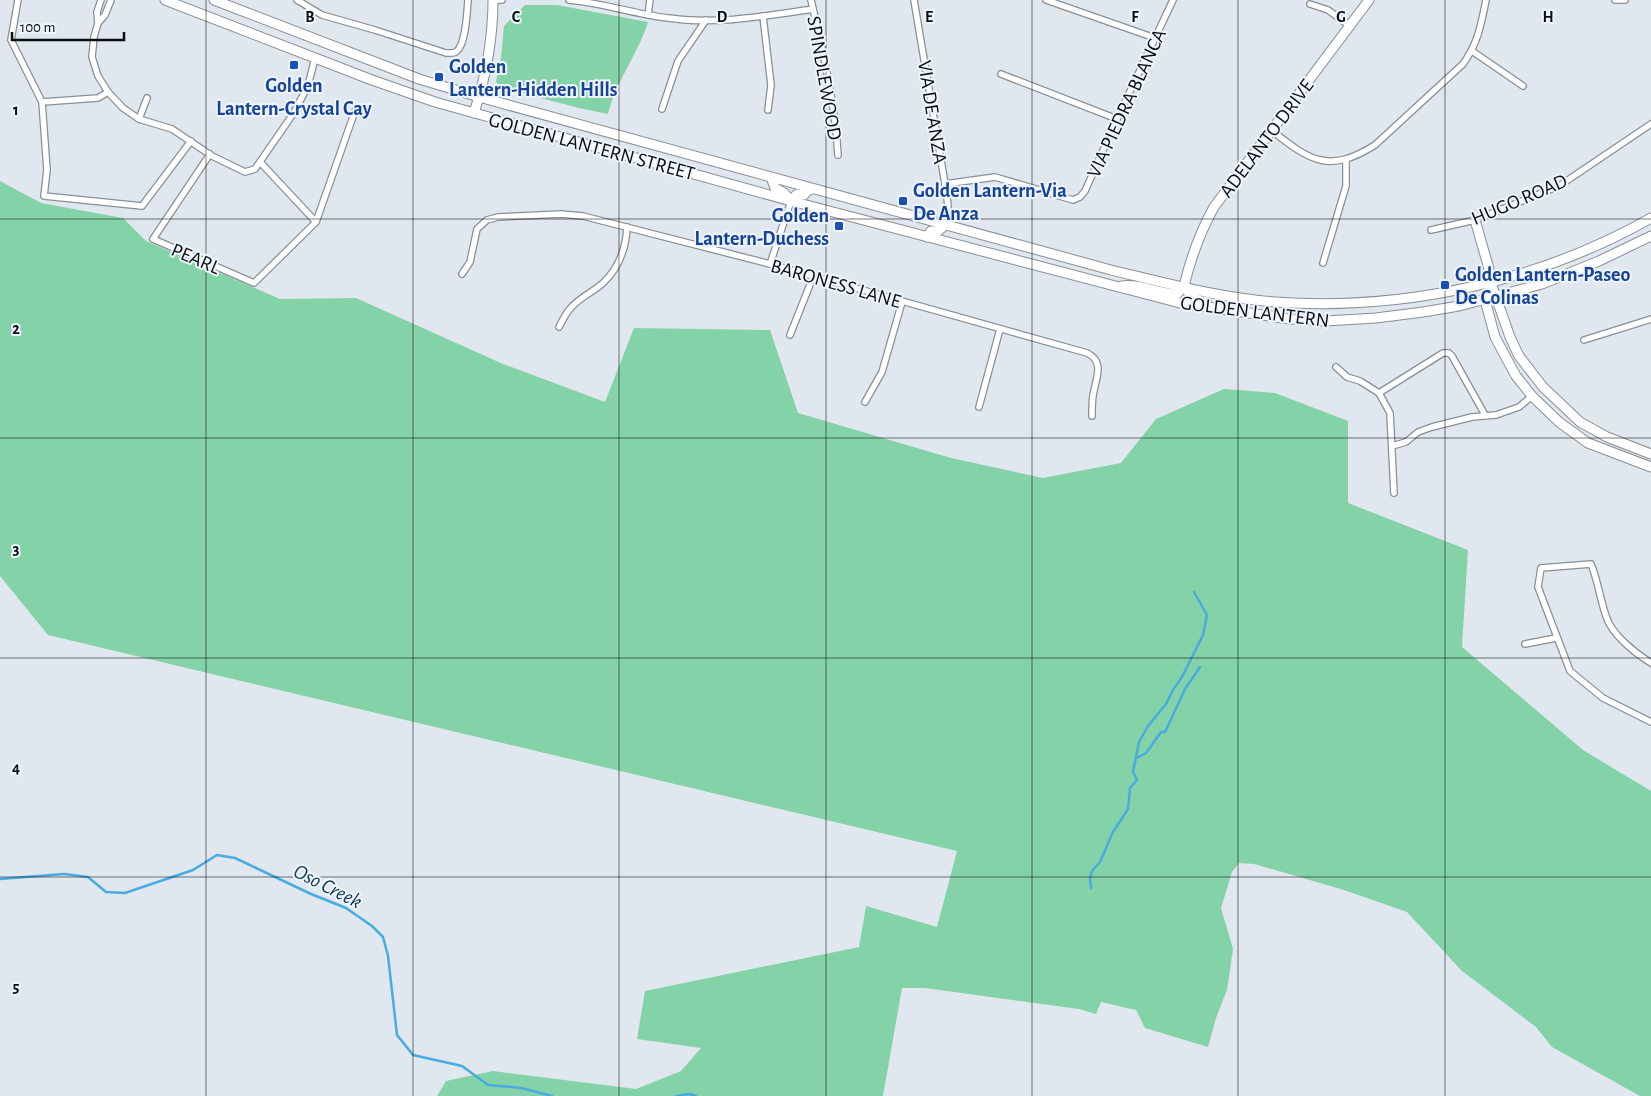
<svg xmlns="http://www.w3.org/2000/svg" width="1651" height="1096" viewBox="0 0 1651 1096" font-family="'Alegreya Sans',sans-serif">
<rect width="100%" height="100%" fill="#e0e7ee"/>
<!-- green -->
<g fill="#84d2a7">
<path d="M525,5H557L648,22C638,54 616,81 608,114L579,108L502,88L496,82L501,57L504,26Z"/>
<path d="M0,181L41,203L123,218L146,241L280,299L356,298L503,364L605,402L634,328L770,330L798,413L951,458L1043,478L1121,463L1156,419L1224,389L1275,393L1348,421V503L1468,550L1462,647L1583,750L1651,791V1096H1640L1552,1047L1536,1027L1462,971L1407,912L1344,890L1254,864L1239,863L1232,872L1221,908L1233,949L1227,990L1216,1018L1208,1047L1145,1028L1136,1010L1101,1002L1096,1014L1079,1009L925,988H902L883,1096H437L446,1081L493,1071L636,1089L681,1071L701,1048L637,1039L645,991L859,947L866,906L937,927L957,851L48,635L0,576Z"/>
</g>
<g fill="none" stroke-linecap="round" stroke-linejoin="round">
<!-- stream -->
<g stroke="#48abe1" stroke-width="2.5">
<path d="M1137,758L1146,753L1161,732H1165L1185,689L1200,667"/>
<path d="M0,879L64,874L88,877L106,892L125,893L193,870L217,855L235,858L311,894L346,908L372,926L383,937L388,956L397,1035L413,1055L462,1066L488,1085L521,1088L552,1096"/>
<path d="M1091,888L1090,878L1092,871L1100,862L1113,832L1128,809L1130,788L1137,780L1133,772L1139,742L1148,726L1166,704L1173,690L1182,677L1203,635L1207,615L1194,592"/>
<path d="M676,1096L690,1094L696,1096"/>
</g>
<defs>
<g id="street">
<path d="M18,0L11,40L42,102L47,170L44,196L142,206L191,141"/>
<path d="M101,0L97,12L98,23L94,37L92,57L98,76L108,92L123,108L139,119L172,129L212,156L245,172L255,169L293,114L308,86L315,58"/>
<path d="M297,0L322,15L375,30L446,53C450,53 454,54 457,51C466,43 467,12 468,0"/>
<path d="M493,0H502"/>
<path d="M569,0C603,3 634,14 668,18C716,25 765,16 813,9"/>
<path d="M811,0C823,51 835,103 838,155"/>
<path d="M914,0L945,184L948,206L945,225"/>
<path d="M1046,0L1155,38"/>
<path d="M1615,0H1625"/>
<path d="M1310,4L1328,10L1350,26"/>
<path d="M648,15L650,0"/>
<path d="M763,16L771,85L768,110"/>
<path d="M98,23L105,15L111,0"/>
<path d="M1472,51L1523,86"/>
<path d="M1001,74L1117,119"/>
<path d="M42,102L98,98L108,92"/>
<path d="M662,109L678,61L706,20"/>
<path d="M139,119L147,98"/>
<path d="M1271,130C1310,161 1329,174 1375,145L1463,64C1478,43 1481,25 1486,0"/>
<path d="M210,154L153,239L254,283L316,222L355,111"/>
<path d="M260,162L316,222"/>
<path d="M945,184L995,177L1073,200L1080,197L1085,191L1117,119L1173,0"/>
<path d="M1431,230L1475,220L1559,186L1651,124"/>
<path d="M1323,263L1346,186V159"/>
<path d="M770,264L791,201"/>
<path d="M462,274L470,262L477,229L487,220L498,217L561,214L583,216L770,264L1087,353C1106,362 1095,380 1093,396C1092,402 1092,409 1092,416"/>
<path d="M559,327C562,321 565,315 569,310C578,298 592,293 603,283C619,268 626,248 627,227"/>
<path d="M790,335L813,277"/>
<path d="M1584,340L1651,319"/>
<path d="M1336,367L1347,377L1360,381L1379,393L1390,413L1394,493"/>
<path d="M1379,393L1443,353H1449L1452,356L1485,415"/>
<path d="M865,402L882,372L902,302"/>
<path d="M979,407L1000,329"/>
<path d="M1392,446L1406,442L1418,432L1432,427L1472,417L1496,415L1519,407L1532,396"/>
<path d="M1525,644L1556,638"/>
<path d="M1651,663C1635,653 1611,634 1606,616C1600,599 1598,581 1591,564L1541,568L1538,587L1570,671L1603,698L1651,722"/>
</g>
<g id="secondary">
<path d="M474,113C486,76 493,39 493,0"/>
<path d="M1475,220L1489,269L1491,283L1510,337L1519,356L1543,387L1580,422L1607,437L1651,454"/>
<path d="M1491,283L1485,300L1495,337L1516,376L1532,396L1559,422L1588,443L1651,467"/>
<path d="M1184,286C1191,257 1199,234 1214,207L1369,0"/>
</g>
<g id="primary">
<path d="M165,0L372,80L435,102L791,201L1180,303L1290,319L1325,321L1376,318L1423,312L1459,306L1542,284L1599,261L1651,236"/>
<path d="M214,0L419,79L479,97L1111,270C1165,283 1220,298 1275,302C1404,311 1538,282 1651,218"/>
<path d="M771,177L775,188L784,193L791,201"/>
<path d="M791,201L797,194L804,195L807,191L812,189"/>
<path d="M927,237L931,231H938L945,225"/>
<path d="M1122,286C1140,283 1158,294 1177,294L1184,286C1190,296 1195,300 1206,302"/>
</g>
</defs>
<!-- street casing -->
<use href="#street" stroke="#888f95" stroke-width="8"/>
<!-- secondary casing -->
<use href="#secondary" stroke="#888f95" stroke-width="11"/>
<!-- primary casing -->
<use href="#primary" stroke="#888f95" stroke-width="11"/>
<!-- street -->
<use href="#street" stroke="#fff" stroke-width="5.5"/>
<!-- secondary -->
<use href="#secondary" stroke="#fff" stroke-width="9"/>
<!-- primary -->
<use href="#primary" stroke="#fff" stroke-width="9"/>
</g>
<!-- grid -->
<path fill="none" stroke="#0b0d0f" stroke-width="1" stroke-opacity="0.55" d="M206,0V1096M413,0V1096M619,0V1096M826,0V1096M1032,0V1096M1238,0V1096M1445,0V1096M0,219H1651M0,438H1651M0,658H1651M0,877H1651"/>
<!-- markers -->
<g fill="#1a4fb4" stroke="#edf4fb" stroke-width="2">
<rect x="289" y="60" width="10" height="10" rx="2.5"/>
<rect x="434" y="72" width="10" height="10" rx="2.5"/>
<rect x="898" y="196" width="10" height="10" rx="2.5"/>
<rect x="834" y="221" width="10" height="10" rx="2.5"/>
<rect x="1440" y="280" width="10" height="10" rx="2.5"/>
</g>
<g text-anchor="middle" stroke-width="4" stroke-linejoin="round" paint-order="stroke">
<!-- transit labels -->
<g font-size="20" font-weight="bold" fill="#164399" stroke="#edf4fb" text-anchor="start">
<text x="449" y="73">Golden<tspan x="449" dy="23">Lantern-Hidden Hills</tspan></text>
<text x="294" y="92" text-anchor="middle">Golden<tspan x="294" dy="23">Lantern-Crystal Cay</tspan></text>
<text x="913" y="197">Golden Lantern-Via<tspan x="913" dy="23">De Anza</tspan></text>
<text x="829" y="222" text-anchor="end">Golden<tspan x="829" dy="23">Lantern-Duchess</tspan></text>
<text x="1455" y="281">Golden Lantern-Paseo<tspan x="1455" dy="23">De Colinas</tspan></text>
</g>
<!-- street labels -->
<g font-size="20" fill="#0b0d0f" stroke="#edf4fb">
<text transform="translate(825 78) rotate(80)" y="7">SPINDLEWOOD</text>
<text transform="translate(1126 103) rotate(-65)" y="7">VIA PIEDRA BLANCA</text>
<text transform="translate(933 112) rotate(81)" y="7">VIA DE ANZA</text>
<text transform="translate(1266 138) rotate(-53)" y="7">ADELANTO DRIVE</text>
<text transform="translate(592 146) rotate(15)" y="7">GOLDEN LANTERN STREET</text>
<text transform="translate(1519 199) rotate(-23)" y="7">HUGO ROAD</text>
<text transform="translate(196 258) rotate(23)" y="7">PEARL</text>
<text transform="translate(836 283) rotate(16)" y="7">BARONESS LANE</text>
<text transform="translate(1255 311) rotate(7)" y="7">GOLDEN LANTERN</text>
</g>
<!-- water labels -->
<g font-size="21" font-style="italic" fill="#0e394f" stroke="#edf4fb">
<text transform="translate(328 886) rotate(27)" y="7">Oso Creek</text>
</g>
</g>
<g font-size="16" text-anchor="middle" font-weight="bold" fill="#0b0d0f" stroke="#edf4fb" stroke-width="4" stroke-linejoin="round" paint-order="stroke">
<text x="310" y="22">B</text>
<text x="516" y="22">C</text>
<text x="722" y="22">D</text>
<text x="929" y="22">E</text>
<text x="1135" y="22">F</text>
<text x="1341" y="22">G</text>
<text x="1548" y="22">H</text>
<text x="16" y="115">1</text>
<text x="16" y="334">2</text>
<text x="16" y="554">3</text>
<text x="16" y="773">4</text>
<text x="16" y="992">5</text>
</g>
<!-- scale -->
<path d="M12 32v8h112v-8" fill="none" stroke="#0b0d0f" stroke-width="2.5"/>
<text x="20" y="32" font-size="15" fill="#0b0d0f" stroke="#edf4fb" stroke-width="4" paint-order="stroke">100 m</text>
</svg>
